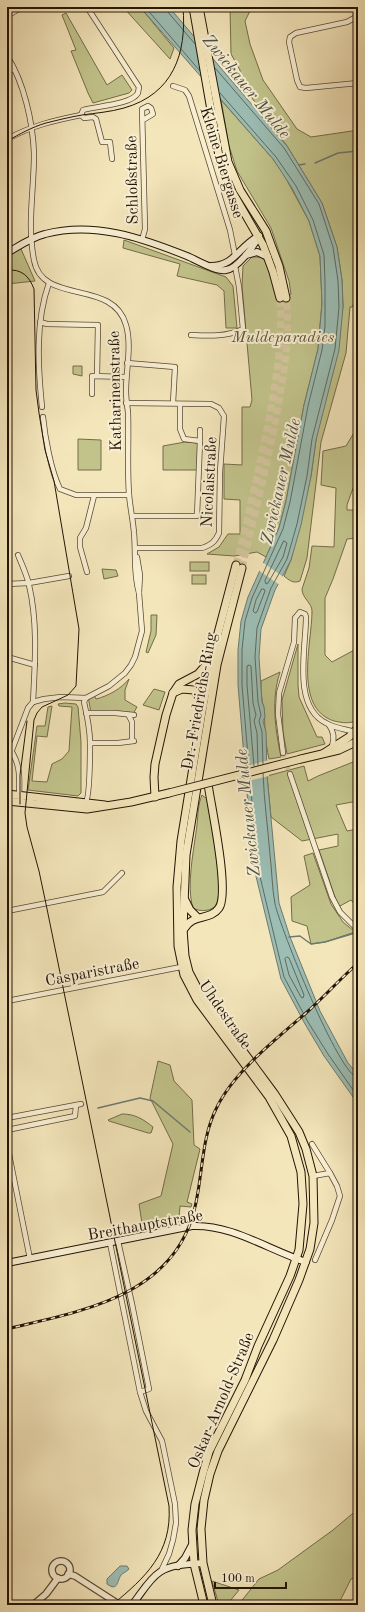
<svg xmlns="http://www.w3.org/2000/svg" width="365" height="1612" viewBox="0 0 365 1612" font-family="'Old Standard TT',serif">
<rect width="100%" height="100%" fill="#f4e6bb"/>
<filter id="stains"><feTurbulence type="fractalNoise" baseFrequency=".005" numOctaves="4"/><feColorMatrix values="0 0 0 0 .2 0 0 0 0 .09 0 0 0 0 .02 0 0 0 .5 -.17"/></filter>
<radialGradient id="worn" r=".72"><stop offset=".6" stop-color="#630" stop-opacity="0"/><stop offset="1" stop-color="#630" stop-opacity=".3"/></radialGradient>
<!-- green -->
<g fill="#c2c38b" stroke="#736c48">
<path d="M123,7H140L174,48L170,59Z"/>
<path d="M230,7H252L245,21L250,44L263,80L297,129L311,137L352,131L358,132V302L355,301L352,307H350L346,353L321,442L307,558L300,581C293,584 289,580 284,576L291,560L311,476L316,440L343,307L342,280L337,247L322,203L287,146L241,83L240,70L231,54Z"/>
<path d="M66,13L107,85L122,75L132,90L129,93L93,103L88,93L71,51L76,50L62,15Z"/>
<path d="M221,100L273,159L283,173L309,221L320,256L322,303L318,349L304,405L286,501L279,528L266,557L257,552L234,556L207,554L219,547L228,534H240V500L224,499V464L242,465V407H250L252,400L242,286L243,266L252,257H262C270,266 275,284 276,297L278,298L288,297L291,294L289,281L271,228L237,171L229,146Z"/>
<path d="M124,240L226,277L233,286L237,328H226L224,291L217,285L177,276L180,264L123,248Z"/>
<path d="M21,249L35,281L7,284V257Z"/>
<path d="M73,366H82V376L73,374Z"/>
<path d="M358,426V474L347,505V510H358V538L347,539L333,579L325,598V655L332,662L358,648V720C350,724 343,723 334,721C293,708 312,643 312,611C312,603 302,598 302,589L309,568L312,546L334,547L336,488L321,485L323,451L346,446Z"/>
<path d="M78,439L101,440V470H78Z"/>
<path d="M185,442L198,443L197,470H163V446Z"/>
<rect x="190" y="562" width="19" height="9"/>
<path d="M102,569L116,570L118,576L104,579Z"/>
<rect x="192" y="575" width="14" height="9"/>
<path d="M151,615H157L156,635L148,653L146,652L151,631Z"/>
<path d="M298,644V685L299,697L317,737H322L325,744L287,754L283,732L282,700Z"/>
<path d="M280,672C271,700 275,728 281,757L269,759C265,742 265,726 264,709C264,706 262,703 262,700C261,694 261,687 261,681Z"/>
<path d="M129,679L125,690V700L137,707L133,714L91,713L88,696L94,695L96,699C108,696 121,689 129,679Z"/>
<path d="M154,689L165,692L159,710L143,705Z"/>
<path d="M65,703L76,704L78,707L81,742V793L78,796L28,790L37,726H45L48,707L52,706L47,737L37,736L32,781L47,782L52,764L62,759L69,751L72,707L59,706L58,704Z"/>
<path d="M358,760V801L336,805L347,831L358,829V908L351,900L340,906L337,903L319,850L338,846V834L302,841L271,817L267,776L304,766L308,781L318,776Z"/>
<path d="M202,795L207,799L209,808C212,826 223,889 217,903C214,912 199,912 193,908C186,886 194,849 197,825C198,815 198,804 202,795Z"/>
<path d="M313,853L331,904L343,922L355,932L325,942L311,944L307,926L292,921L291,897L310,885L304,856Z"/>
<path d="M158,1061L170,1065L174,1081L192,1100L194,1145L200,1149L187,1202L192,1204L191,1207L180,1206L178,1229L144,1236L139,1204L161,1196L173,1144L150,1098Z"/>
<path d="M122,1114C135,1114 143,1119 153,1127L151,1133H148L109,1121L108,1120Z"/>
<path d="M358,1509V1570L354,1578L351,1579L338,1605H219L212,1581L239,1590L230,1601L239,1604L259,1579L278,1570L333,1530Z"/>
</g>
<!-- water -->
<g fill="#9cbeb5" stroke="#6c7a6f">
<path d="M140,7H169L287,146L322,203L337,247L342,280L343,307L339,350L316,440L311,476L301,525L291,560L275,590L261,629L259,657L262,702L264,707L265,717L263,721L266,732L267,776L279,903L290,937L320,1011L348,1063L358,1075V1104L324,1056L305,1024L281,979L253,864L238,685V650L241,621L248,597L279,528L286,501L304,405L318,349L322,303L320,256L309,221L292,188L273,159Z"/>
<path d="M120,1566H127L129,1569C126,1572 123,1573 121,1575C117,1581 118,1592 107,1584V1579Z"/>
</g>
<!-- pier -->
<g fill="#f4e6bb">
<path d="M262,562L285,578L280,585L258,570Z"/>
<path d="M269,760V776L244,782L243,767Z"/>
</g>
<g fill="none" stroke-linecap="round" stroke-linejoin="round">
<!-- shore -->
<g stroke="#60695d" stroke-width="1">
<path d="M145,7L200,71"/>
<path d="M166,7L167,11L195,44"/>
<path d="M215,68L284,148L319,204L333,247L338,281L339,307L335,349L312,439L307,476L297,524L287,559L271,588L257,628L255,657L258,702L261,715L259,721L262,732L263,764"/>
<path d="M220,93L276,157L296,186L313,220L324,255L325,282V326L322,350L308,406L290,502L283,529L252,598L245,621L242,650V685L249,768"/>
<path d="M284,541L287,543L283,557L268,583L266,584L265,581Z"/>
<path d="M262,589H264L265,591L257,612L255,613L253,611L256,600Z"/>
<path d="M254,766L247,685V666L249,665L251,666L253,703L256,715L254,721L257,733L258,765"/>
<path d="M263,773C264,801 268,828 270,855C272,871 272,888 275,904C280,927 339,1076 358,1078"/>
<path d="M250,777L257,864L284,977L308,1022L328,1054L358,1097"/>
<path d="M287,957L289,958L304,995L303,998L301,997L289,975L285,959Z"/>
</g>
<!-- stream -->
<g stroke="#6c7a6f" stroke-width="1.5">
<path d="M315,163L338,153L358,151"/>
<path d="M299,165L305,164"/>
<path d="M289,937L300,936L311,944L325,942L355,933"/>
<path d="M98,1108L140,1098L153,1101L190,1132"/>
</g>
<!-- minor-tunnel -->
<path stroke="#d5c6a0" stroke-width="4.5" stroke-dasharray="4.5 2" stroke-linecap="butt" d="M283,753L290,774"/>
<!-- primary-tunnel -->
<g stroke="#d5c6a0" stroke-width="7" stroke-dasharray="7 3.5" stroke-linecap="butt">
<path d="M236,565C244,536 250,506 257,476C269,420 284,355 280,298"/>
<path d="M242,568C256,508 272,449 281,389C286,359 290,328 286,298"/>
</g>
<defs>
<g id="minor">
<path d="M7,16L22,7"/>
<path d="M358,16L347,22L296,33L290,37L289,42L297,80L300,87L306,88L358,83"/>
<path d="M7,56C24,82 33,123 34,154C34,190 27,225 34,260C42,306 113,278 126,325C132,345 126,370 126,391C126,398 127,405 128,412C129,439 127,466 129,494C130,507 133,520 134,533C136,553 133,573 139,593"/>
<path d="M7,71L14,69"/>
<path d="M173,86L185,90L189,96L230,230L235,255"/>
<path d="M81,115L83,110C96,106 131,105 138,93C138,93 139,87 139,87L87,7"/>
<path d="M81,115L84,118L93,117L96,119L102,142H110L112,159"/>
<path d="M7,139C34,125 52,121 81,115"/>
<path d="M142,240L145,229L142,109L148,106L151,108L153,114L143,120"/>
<path d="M40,322L47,324L98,325L97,376"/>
<path d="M191,335C209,336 226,337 243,329L239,287L235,266"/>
<path d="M127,363L175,367L173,403"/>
<path d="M92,394V376L126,377"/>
<path d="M126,403L211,404L219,408L224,416L220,472L219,533C215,542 211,545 202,548H135"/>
<path d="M42,407C38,367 35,322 49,283"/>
<path d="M43,417C45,437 51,471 60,489L76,495H129"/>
<path d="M200,430V441"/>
<path d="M132,516H197L200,441L184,439L180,429V404"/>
<path d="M18,555C22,565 27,575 29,585C38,623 35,663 33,702"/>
<path d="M87,572L80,547V538L86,528L94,496"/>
<path d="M7,584L29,583L69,576"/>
<path d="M7,657L35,665"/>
<path d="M86,713H115L134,715"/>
<path d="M129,716L132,722V741"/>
<path d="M329,725C334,732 335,738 332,746"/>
<path d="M90,743H118L134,741"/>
<path d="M7,745C20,761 20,775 19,795"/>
<path d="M12,750L28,708L33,702L44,699L61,697L86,698L109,686L125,673L131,665L135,657L142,631L139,593L140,575L137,557"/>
<path d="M283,753L278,714L279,693L294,642L295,618L300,612L305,614L306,617C306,648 292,706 326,723C336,729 347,729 358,733"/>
<path d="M290,774L332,897L340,912L358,930"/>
<path d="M85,804C90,799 90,753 90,743C90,729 87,715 84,702L86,698"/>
<path d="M7,911L103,892L122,873"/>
<path d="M7,1001L181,967"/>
<path d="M7,1118L81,1104"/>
<path d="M7,1130L75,1116L76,1105"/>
<path d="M7,1144L30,1259"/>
<path d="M312,1144L330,1173"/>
<path d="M313,1176L330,1173L337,1186L340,1196L332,1220L315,1260"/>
<path d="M118,1241L132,1304L149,1389L140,1392"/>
<path d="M110,1243L140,1392L146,1411L162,1441L175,1504L176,1523L173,1540L169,1554L161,1571"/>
</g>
<g id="tertiary">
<circle cx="61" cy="1570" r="9"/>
<path d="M68,1574L75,1576L120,1605"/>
<path d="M33,1605L46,1594L58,1578"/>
</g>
<g id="secondary">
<path d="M7,253C19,246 32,237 45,234C94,221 142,238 187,256C197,260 216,272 226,270C237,269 254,246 259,236"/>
<path d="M246,255L257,252L268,257"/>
<path d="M211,266C235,266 239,246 259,236"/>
<path d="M7,1263L192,1226C231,1224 269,1250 306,1262"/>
<path d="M178,1566L185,1558L193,1543"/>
<path d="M132,1605C141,1594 149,1579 160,1572C172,1564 190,1564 203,1563"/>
</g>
<g id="primary">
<path d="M193,7L220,162L230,188L263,245L273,272L280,298"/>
<path d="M199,7L228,162L240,190L266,231L270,242L279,266L286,298"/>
<path d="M173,693L182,689L194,690L199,697L203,706"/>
<path d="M324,753L349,737L358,728"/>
<path d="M301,759L339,750L358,741"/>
<path d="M7,794L105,805"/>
<path d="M155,797L154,777L155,764L166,715L173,693L179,684L198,674L212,658"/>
<path d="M7,801L87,809L131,802L169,793"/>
<path d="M185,900L190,910L197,917"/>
<path d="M184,929C193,913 210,921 219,908C230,892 211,806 208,784"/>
<path d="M204,1605L194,1564L192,1530L195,1504L203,1473L209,1452L245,1380L258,1346L290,1276L299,1250L303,1204L301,1172L291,1136L269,1097L197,1000L184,975L178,946L177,887L181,841L203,706L217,637L236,565"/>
<path d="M213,1605L203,1563L201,1529L204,1500L210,1474L218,1451L273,1340L299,1280L310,1249L314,1223L313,1176L306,1149L299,1132L274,1093L200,993L189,972L185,956L183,929L186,855L217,665L242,568"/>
</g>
</defs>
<!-- minor casing -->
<use href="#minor" stroke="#584832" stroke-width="6"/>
<!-- tertiary casing -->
<use href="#tertiary" stroke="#584832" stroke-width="8"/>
<!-- secondary casing -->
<use href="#secondary" stroke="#241405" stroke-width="8"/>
<!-- primary casing -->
<use href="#primary" stroke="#241405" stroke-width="9"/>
<!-- minor -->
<use href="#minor" stroke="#f8efd3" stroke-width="4.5"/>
<!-- tertiary -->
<use href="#tertiary" stroke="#f8efd3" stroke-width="5.5"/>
<!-- secondary -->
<use href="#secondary" stroke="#f8efd3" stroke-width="6"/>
<!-- primary -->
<use href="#primary" stroke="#f4e6bb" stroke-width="7"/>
<!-- tram -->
<g stroke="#241405" stroke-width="1">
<path d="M7,141C20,134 32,127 46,123C58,120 70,117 82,115C96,113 110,112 124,108C173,94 187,54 183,7"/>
<path d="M7,270C22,269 29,276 34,289L36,390L39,413L45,450L54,481L79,629L76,686L68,695L42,707L37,713L34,720L25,813L27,827L39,871L46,904L169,1506C172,1553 146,1577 112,1605"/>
<path d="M20,804V775L27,721"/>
</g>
<defs>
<path id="rail" d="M7,1329C82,1311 175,1296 195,1207C203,1174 201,1138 217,1107C234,1072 276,1039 306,1013C324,997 340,979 358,963"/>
</defs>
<!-- rail casing -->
<use href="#rail" stroke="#241405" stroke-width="3"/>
<!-- rail -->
<use href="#rail" stroke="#f8efd3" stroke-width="1.5" stroke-dasharray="4.5" stroke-linecap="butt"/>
<defs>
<path id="primary-bridge" d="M169,793L301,759"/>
</defs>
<!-- primary-bridge casing -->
<use href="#primary-bridge" stroke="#241405" stroke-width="9" stroke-linecap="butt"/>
<!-- primary-bridge -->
<use href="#primary-bridge" stroke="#f4e6bb" stroke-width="7"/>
</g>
<g text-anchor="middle" stroke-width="4" stroke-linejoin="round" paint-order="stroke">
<!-- street labels -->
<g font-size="16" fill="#241405" stroke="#f8efd3">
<text transform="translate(223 162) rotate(73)" y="6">Kleine Biergasse</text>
<text transform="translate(131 180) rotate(-91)" y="6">Schloßstraße</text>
<text transform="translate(114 391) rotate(-91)" y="6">Katharinenstraße</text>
<text transform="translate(208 482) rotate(-87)" y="6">Nicolaistraße</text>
<text transform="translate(198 701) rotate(-80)" y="6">Dr.-Friedrichs-Ring</text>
<text transform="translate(92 971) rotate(-11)" y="6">Casparistraße</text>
<text transform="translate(226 1014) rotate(55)" y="6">Uhdestraße</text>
<text transform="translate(145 1224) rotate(-10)" y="6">Breithauptstraße</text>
<text transform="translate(220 1400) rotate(-67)" y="6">Oskar-Arnold-Straße</text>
</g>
<!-- park labels -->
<g font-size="16" font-style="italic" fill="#5b5134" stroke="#f8efd3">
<text x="283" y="342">Muldeparadies</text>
</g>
<!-- water labels -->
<g font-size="17" font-style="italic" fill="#4e5043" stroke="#f8efd3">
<text transform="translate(247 86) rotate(51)" y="6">Zwickauer Mulde</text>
<text transform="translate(280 481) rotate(-77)" y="6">Zwickauer Mulde</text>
<text transform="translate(247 813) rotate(-96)" y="6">Zwickauer Mulde</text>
</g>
</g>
<!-- margin -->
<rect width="365" height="1612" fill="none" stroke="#f4e6bb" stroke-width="24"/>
<rect x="8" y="8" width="349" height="1596" fill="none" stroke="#241405" stroke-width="2"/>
<rect x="12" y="12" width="341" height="1588" fill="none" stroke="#241405"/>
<!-- scale -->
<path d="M215 1582v6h71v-6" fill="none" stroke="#241405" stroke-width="2"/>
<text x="221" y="1582" font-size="12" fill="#241405" stroke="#f8efd3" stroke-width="3" paint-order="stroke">100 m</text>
<rect width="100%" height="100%" filter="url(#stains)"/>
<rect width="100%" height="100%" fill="url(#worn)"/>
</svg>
